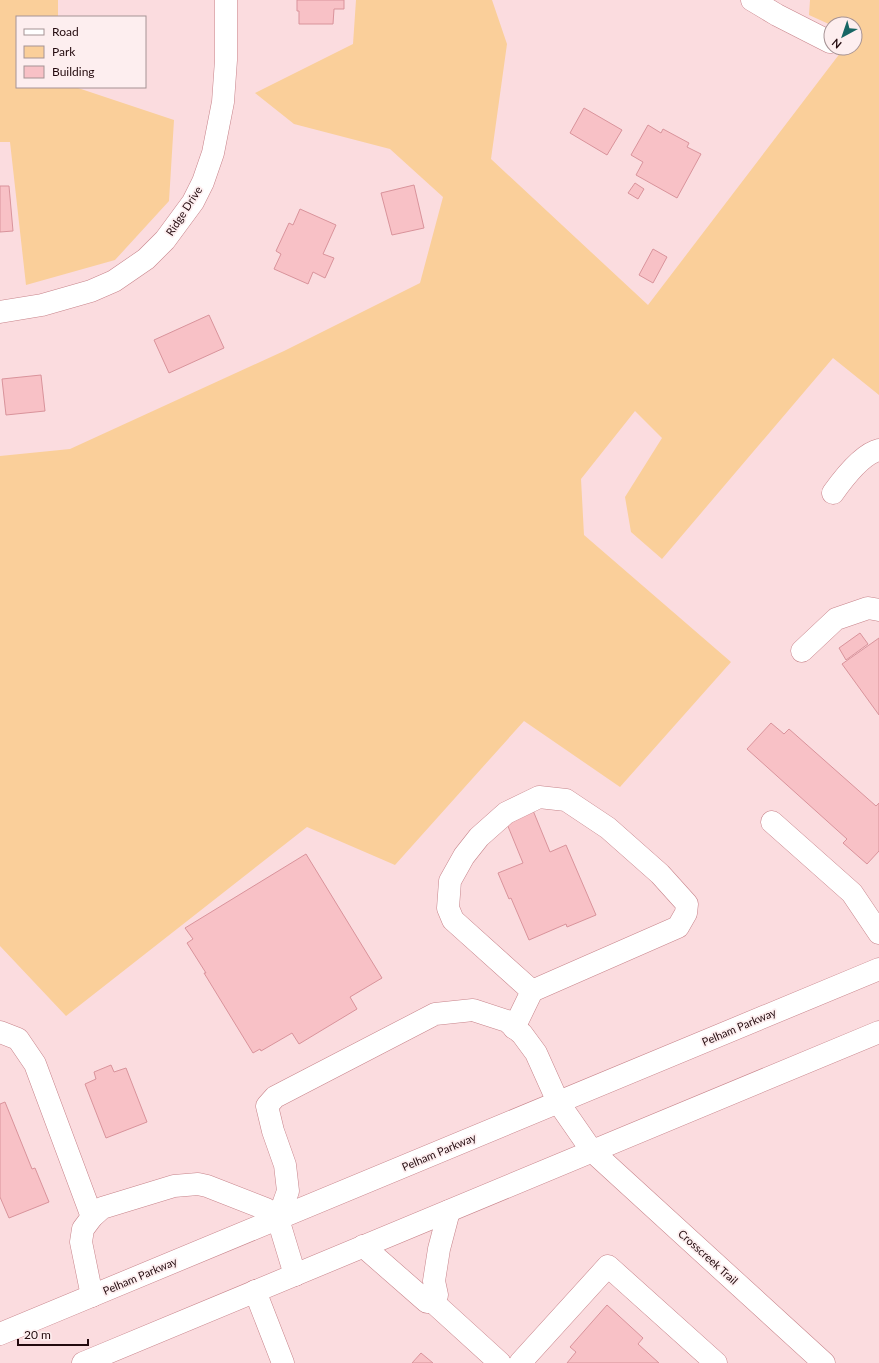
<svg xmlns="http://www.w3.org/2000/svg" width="879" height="1363" viewBox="0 0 879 1363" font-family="Lato,sans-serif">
<rect width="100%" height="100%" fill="#fbdcdf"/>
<!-- green -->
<g fill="#facf9a">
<path d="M0,0H58V17H17V87H75L174,120L169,201L115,260L26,285L10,142H0Z"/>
<path d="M356,0H492L507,44L491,159L648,305L844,48H855V24H831V25L809,15L810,0H879V395L833,358L662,559L631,532L625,497L662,438L635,411L581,479L584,535L731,662L620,787L524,721L395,865L307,827L66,1016L0,946V456L70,449L284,351L420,283L443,197L390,149L294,124L255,93L353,44Z"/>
</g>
<!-- building -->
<g fill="#f8c1c6" stroke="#d9939b">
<path d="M297,0H344V9H334L333,24H299V11H297Z"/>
<path d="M584,108L622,130L607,155L570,133Z"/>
<path d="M648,125L661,133L663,129L689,143L687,147L701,154L677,198L636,175L643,162L631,155Z"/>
<path d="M635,183L644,189L638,199L628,193Z"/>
<path d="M414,185L424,228L392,235L381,193Z"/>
<path d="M0,186H9L13,231L0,232Z"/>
<path d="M300,209L336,225L323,254L334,258L325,278L313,272L308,284L274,269L281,254L276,251L289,223L293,225Z"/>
<path d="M653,249L667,257L653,283L639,275Z"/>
<path d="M209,315L224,348L169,373L154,340Z"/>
<path d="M41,375L45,411L6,415L2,379Z"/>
<path d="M860,633L868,644L846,660L839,648Z"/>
<path d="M879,638V715L842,664Z"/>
<path d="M771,723L784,734L789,729L876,806L879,803V851L867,864L843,843L847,839L747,749Z"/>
<path d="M532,808L550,852L566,845L596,915L567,927L566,924L529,940L511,898L509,899L498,873L523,863L505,819Z"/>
<path d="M306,854L382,978L350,997L357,1009L299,1044L292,1033L261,1051L260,1049L253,1053L204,973H206L187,943L193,939L185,928Z"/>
<path d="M111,1065L114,1072L126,1068L147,1122L106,1138L85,1084L96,1079L94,1072Z"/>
<path d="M5,1102L32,1169L35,1168L49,1202L9,1218L0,1197V1104Z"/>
<path d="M607,1305L643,1338L638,1344L659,1363H567L576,1352L570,1347Z"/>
<path d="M421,1353L433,1363H412Z"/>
</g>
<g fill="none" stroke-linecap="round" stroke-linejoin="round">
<defs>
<g id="minor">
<path d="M752,0L777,15L830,42"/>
<path d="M0,312L42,305L91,291L114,281L146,259L165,240L193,202L203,182L213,153L223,102L226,60V0"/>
<path d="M833,493C843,479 862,454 879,450"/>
<path d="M802,651L836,619L868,608L879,610"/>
<path d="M772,822L852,893L879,933"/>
<path d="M514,1028L532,991L678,927L686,913L687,904L660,874L608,828L566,800L539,797L506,813L479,837L464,856L450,881L448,908L453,920L532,991"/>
<path d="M0,1032L18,1039L35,1064L92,1217"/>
<path d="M592,1151L824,1363"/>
<path d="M363,1246L427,1302H433L437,1295L434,1281L439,1249L449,1211"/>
<path d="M255,1291L283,1363"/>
<path d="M92,1296L81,1242L83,1229L92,1217L102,1208L174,1186L198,1184L207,1186L266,1209L278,1219L288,1191L285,1165L273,1131L267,1106L275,1097L435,1014L473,1010L507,1021L522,1034L536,1053L558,1102"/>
<path d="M433,1302L500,1363"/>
<path d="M520,1363L608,1266L716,1363"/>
</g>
<g id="major">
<path d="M558,1102L592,1151"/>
<path d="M278,1219L295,1275"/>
<path d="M0,1334L879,969"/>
<path d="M83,1363L879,1032"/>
</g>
</defs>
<!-- minor casing -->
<use href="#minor" stroke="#c7838a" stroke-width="23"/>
<!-- major casing -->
<use href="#major" stroke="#c7838a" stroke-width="23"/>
<!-- minor -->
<use href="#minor" stroke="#fff" stroke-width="22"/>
<!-- major -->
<use href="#major" stroke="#fff" stroke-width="22"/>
</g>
<g text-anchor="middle" stroke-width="3.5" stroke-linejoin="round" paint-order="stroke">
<!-- street labels -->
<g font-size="11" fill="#230a0e" stroke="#fdeeef">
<text transform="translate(184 211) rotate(-57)" y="4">Ridge Drive</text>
<text transform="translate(739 1027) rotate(-23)" y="4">Pelham Parkway</text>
<text transform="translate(439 1152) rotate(-23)" y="4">Pelham Parkway</text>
<text transform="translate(708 1257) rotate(42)" y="4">Crosscreek Trail</text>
<text transform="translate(140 1276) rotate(-23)" y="4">Pelham Parkway</text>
</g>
</g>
<!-- legend -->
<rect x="16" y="16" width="130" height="72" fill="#fdeeef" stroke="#a69395"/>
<rect x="24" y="29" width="20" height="6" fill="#ffffff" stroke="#a69395"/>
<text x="52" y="36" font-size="12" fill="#230a0e">Road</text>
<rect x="24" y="46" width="20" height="12" fill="#facf9a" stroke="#a69395"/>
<text x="52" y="56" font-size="12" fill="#230a0e">Park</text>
<rect x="24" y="66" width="20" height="12" fill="#f8c1c6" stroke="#a69395"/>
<text x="52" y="76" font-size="12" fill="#230a0e">Building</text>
<!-- north arrow -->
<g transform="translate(843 36) rotate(220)"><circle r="19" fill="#fdeeef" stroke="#a69395"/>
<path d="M0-3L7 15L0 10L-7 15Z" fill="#186664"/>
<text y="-6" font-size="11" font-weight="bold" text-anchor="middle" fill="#230a0e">N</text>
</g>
<!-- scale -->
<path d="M18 1339v6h70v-6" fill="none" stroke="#230a0e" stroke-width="2"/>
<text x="24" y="1339" font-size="12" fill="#230a0e" stroke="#fdeeef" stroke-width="3" paint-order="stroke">20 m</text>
</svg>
